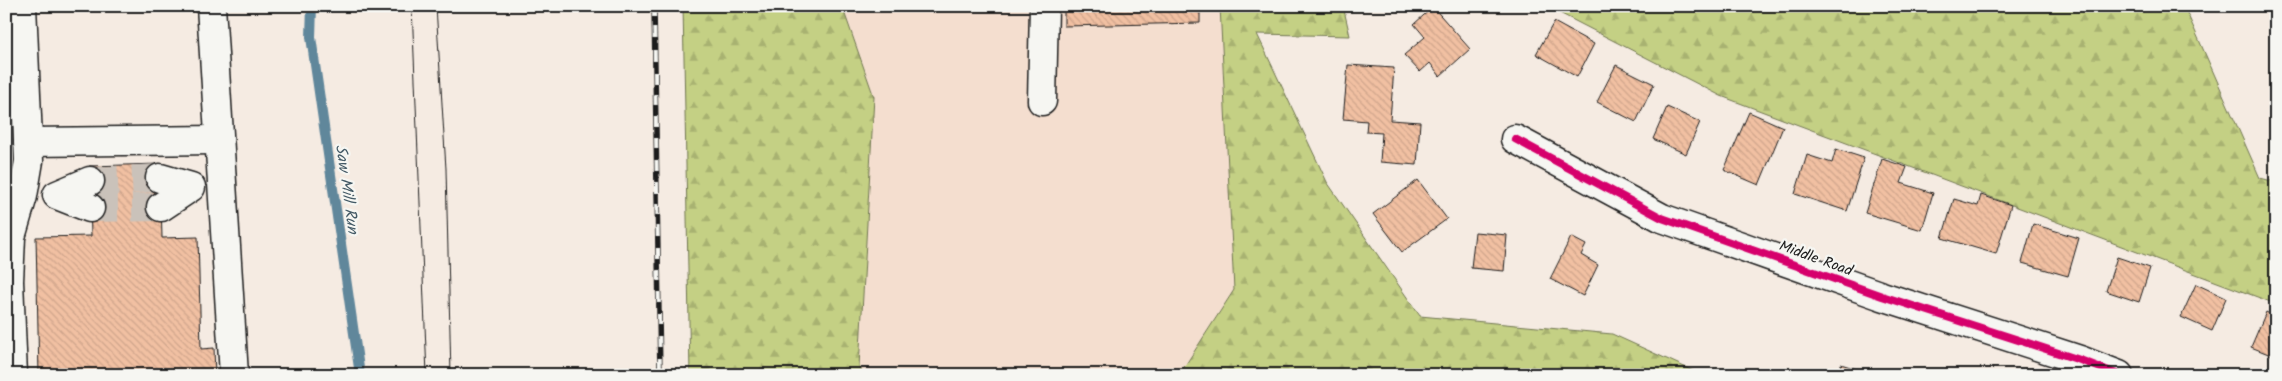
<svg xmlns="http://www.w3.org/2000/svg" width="2282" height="381" viewBox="0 0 2282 381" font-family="Kalam,sans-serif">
<defs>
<pattern id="forest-firs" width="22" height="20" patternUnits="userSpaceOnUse" patternTransform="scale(1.25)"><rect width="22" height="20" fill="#c4d084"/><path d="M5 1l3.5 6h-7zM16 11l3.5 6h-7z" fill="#a8b271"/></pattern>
<pattern id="building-back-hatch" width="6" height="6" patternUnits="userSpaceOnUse" patternTransform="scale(1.25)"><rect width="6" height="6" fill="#f1c0a2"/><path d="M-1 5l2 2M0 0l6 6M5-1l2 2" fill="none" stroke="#cea48b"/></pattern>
</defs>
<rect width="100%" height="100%" fill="#f5ebe2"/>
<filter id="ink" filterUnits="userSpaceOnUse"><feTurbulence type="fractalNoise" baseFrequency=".02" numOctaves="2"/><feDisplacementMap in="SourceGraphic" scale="10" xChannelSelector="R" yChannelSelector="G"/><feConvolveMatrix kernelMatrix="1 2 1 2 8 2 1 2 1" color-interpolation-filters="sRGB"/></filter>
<g filter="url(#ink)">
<!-- built -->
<path fill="#f4decf" d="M842,6H1220L1234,290L1179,375H866L859,368L874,97Z"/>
<!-- forest -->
<g fill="url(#forest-firs)" stroke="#707650">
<path d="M683,6H842L874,97L859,367L866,375H690Z"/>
<path d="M1220,6H1343L1350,36L1257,34L1327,182L1420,316L1612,334L1702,375H1179L1234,290Z"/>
<path d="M1546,6H2184L2260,178L2276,182V304L1721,96Z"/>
</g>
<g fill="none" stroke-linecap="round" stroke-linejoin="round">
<!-- stream -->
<path stroke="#61879b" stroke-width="10" d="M312,6L311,37L360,375"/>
</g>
<!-- building -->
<g fill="url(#building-back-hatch)" stroke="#1c1c1c">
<path d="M1064,6H1200V23L1064,26Z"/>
<path d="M1433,7L1470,49L1440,76L1430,63L1420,72L1404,55L1425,37L1414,24Z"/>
<path d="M1554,22L1594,44L1577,77L1536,54Z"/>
<path d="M1348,65L1394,68L1390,120L1420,122L1417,165L1380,162L1382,133L1366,132L1367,121L1343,119Z"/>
<path d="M1616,65L1654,84L1636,122L1597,102Z"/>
<path d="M1667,107L1700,122L1686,154L1653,139Z"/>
<path d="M1749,112L1783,127L1759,185L1724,170Z"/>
<path d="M1836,149L1864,158L1847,211L1795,194L1807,155L1832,163Z"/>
<path d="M1882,159L1907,167L1901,183L1933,193L1922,230L1865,213Z"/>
<path d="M160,164L162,238L198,237L201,349L214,348L215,375H39L36,237L91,236L89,166Z"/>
<path d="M1418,180L1447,219L1402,252L1373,214Z"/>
<path d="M1981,195L2011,205L1996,254L1942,238L1954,199L1978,206Z"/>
<path d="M2033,224L2079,238L2068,276L2022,263Z"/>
<path d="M1475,232L1507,235L1504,271L1471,268Z"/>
<path d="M1571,237L1586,245L1581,255L1598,265L1583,296L1550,279Z"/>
<path d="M2117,257L2150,268L2139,302L2106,291Z"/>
<path d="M2196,284L2226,298L2212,331L2181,317Z"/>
<path d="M2266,312L2276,317V357L2251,347Z"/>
<path d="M1841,364L1875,375H1838Z"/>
</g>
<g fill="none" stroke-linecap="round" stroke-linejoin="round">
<!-- minor-tunnel -->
<g stroke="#cac2ba" stroke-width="28" stroke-dasharray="28 14" stroke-linecap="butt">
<path d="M90,181L160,178"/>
<path d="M90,208L161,207"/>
</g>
<defs>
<g id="minor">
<path d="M211,6L234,375"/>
<path d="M1042,101L1044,6"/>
<path d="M1515,139L1662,218L1882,296L2080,360L2119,375"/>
<path d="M28,142L219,140"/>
<path d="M160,178L191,187L161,207"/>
<path d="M90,181L57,195L90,208"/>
<path d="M13,375L9,281L11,237L23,196L29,161L22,6"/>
</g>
</defs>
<!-- minor casing -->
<use href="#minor" stroke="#1c1c1c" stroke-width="31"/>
<!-- minor -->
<use href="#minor" stroke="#f6f6f2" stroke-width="28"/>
<!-- tram -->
<g stroke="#1c1c1c" stroke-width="1">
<path d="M412,6L427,375"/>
<path d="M436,6L446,169L451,375"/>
</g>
<defs>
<path id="rail" d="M654,6L660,375"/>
</defs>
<!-- rail casing -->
<use href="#rail" stroke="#1c1c1c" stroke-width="5.5"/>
<!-- rail -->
<use href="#rail" stroke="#f6f6f2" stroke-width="4" stroke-dasharray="11" stroke-linecap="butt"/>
<defs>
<path id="cycleway" d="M1515,139L1662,218L1882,296L2080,360L2119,375"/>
</defs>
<!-- cycleway casing -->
<use href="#cycleway" stroke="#f6f6f2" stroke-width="11"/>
<!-- cycleway -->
<use href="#cycleway" stroke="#d6006c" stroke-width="8"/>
</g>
</g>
<g text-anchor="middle" stroke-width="4.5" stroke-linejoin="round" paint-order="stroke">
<!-- street labels -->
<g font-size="15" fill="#1c1c1c" stroke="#f6f6f2">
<text transform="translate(1816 258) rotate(20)" y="5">Middle Road</text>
</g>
<!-- water labels -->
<g font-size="16" font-style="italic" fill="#445a66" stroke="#f6f6f2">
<text transform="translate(348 189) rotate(82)" y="6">Saw Mill Run</text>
</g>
</g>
<!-- margin -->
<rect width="2282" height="381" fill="none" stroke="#f6f6f2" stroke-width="25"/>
<rect x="12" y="12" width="2257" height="356" fill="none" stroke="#1c1c1c" stroke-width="2" filter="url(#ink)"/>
</svg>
